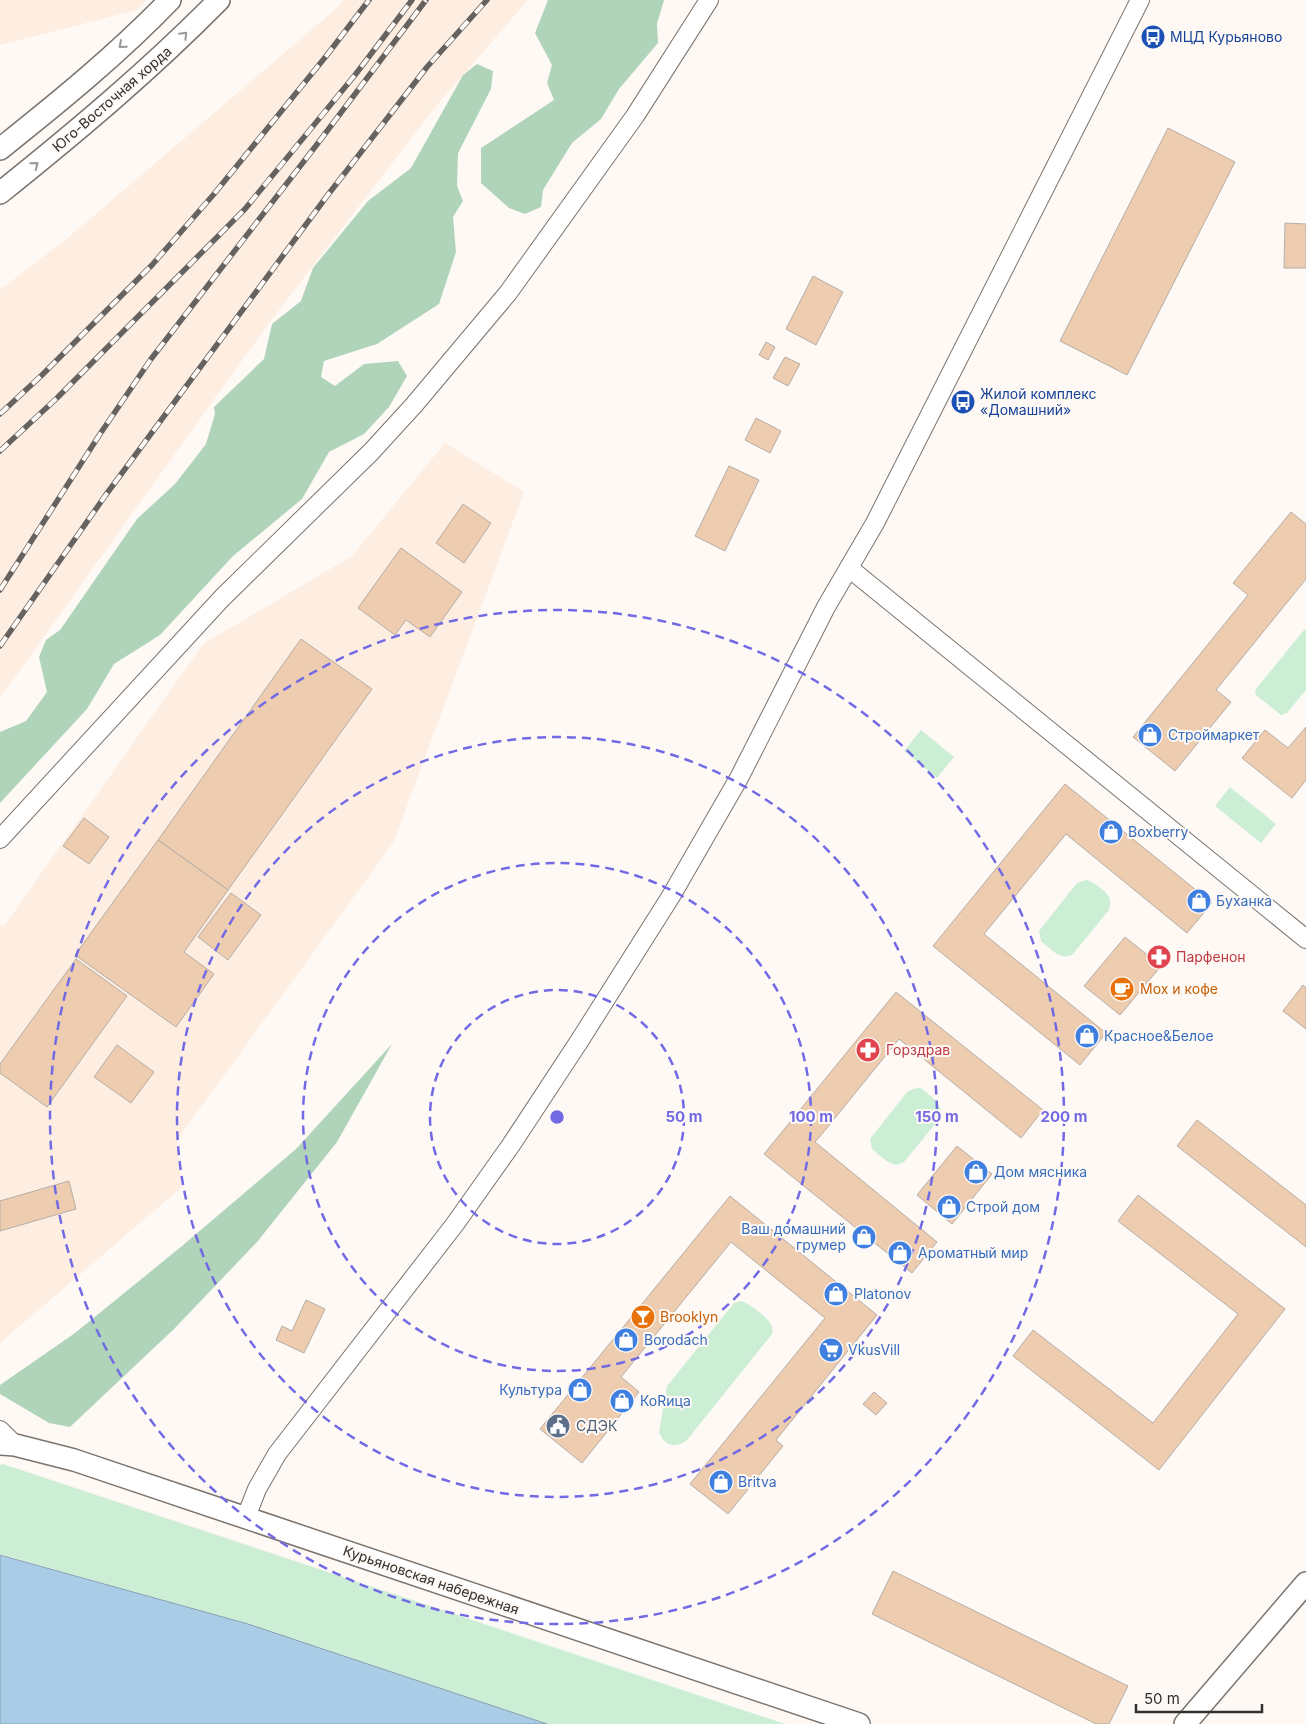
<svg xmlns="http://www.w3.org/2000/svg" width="1306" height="1724" viewBox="0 0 1306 1724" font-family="Inter,sans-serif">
<rect width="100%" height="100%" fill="#fef9f5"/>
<!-- built -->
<g fill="#feeee2">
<path d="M0,0H146L137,10L0,45Z"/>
<path d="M344,0H528L437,105L269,323L0,698V290L70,236L338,7Z"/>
<path d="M445,443L524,492L393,843L177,1140L182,1187L0,1343V924L4,926L203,644L352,556Z"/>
</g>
<!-- green -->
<g fill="#cceed4">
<path d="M1304,630H1306V690L1287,713L1281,715L1256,695L1255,690Z"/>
<path d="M921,730L954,757L937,778L904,751Z"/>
<path d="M1230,787L1276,824L1261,843L1215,806Z"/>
<path d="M1086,880C1093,881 1106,891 1109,897C1111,901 1110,906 1109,910L1073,954C1061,962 1050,948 1041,941L1039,931L1077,883Z"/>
<path d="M917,1088H921C931,1097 944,1103 940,1118L904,1162C892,1170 881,1156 872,1149L870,1139L908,1091Z"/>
<path d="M741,1301L746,1303C756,1310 776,1321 772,1334L687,1440C676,1449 664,1446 659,1432L667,1386L734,1303Z"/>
<path d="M3,1464L785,1724H547L248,1624L0,1554V1465Z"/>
</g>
<!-- forest -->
<g fill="#b0d4b9">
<path d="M548,0H664L657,24L658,43L619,89L601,119L572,143L543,190L541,207L525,214L509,208L481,183V148L554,100L547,83L552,65L535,33Z"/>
<path d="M477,64L493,71L491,89L458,153L457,186L463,201L453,217L456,252L439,304L377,344L324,361L321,377L335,386L364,364L398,361L407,376L389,407L364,434L329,452L302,499L233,556L160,635L114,664L87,709L0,803V732L26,721L47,692L39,657L46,640L60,630L137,519L175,484L206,444L215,414L214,407L264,359L272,324L301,301L313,268L368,201L411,168L463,75Z"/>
<path d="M392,1044L337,1142L257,1242L174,1329L70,1427L49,1423L0,1394V1385L75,1333L182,1246L296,1149Z"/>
</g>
<!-- water -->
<path fill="#a9cde7" stroke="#869eaf" d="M0,1555L248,1624L547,1724H0Z"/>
<!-- building -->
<g fill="#edccb0" stroke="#b5ada6">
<path d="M1168,128L1235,162L1127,375L1060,341Z"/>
<path d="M1285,223L1306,224V268H1284Z"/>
<path d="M813,276L843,292L816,345L786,329Z"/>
<path d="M766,342L775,347L768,360L759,355Z"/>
<path d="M785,357L800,364L788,386L773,378Z"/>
<path d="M756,418L781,431L770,453L745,440Z"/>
<path d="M729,466L759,480L725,551L695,536Z"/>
<path d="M463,504L491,523L464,563L436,543Z"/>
<path d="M1291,512L1306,524V579L1216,690L1231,702L1175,771L1133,737L1248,595L1233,583Z"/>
<path d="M401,548L462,592L430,637L406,620L395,635L358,608Z"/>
<path d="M301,639L372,689L228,890L158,840Z"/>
<path d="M1306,727V780L1292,798L1242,758L1265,730L1288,748Z"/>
<path d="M1065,784L1212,903L1187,933L1066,834L984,934L1106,1033L1080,1065L933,946Z"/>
<path d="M84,818L109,837L89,864L63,846Z"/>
<path d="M158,840L228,890L184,952L214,974L176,1027L75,955Z"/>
<path d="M231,893L261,915L228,960L198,937Z"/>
<path d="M1125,937L1161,966L1120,1015L1084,986Z"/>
<path d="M76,959L127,996L47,1107L0,1073V1064Z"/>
<path d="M1303,985L1306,988V1029L1283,1011Z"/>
<path d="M896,992L1043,1110L1021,1138L899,1039L822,1134L815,1142L937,1242L912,1273L764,1154Z"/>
<path d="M117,1045L154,1072L131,1103L94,1077Z"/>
<path d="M1197,1120L1306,1205V1247L1177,1146Z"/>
<path d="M957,1146L992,1174L952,1224L917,1195Z"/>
<path d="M69,1181L76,1209L0,1231V1201Z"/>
<path d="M1138,1195L1285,1309L1159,1470L1013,1356L1033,1330L1153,1423L1238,1314L1118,1221Z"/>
<path d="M730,1196L877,1315L776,1440L783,1446L728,1514L690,1484L825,1318L731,1242L621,1377L639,1392L582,1463L540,1429Z"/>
<path d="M306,1300L325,1309L304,1353L276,1340L282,1326L292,1331Z"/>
<path d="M874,1392L887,1403L876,1415L863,1404Z"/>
<path d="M893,1571L1128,1686L1109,1724H1096L872,1614Z"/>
</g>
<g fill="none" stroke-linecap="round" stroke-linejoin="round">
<defs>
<g id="minor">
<path d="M849,568L1306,939"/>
<path d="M0,839L222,598L371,452L414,405L508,293L635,116L709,0"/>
<path d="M0,1430L15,1445"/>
<path d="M246,1517L257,1489L277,1454L455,1224L511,1145L580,1040L671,896L739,778L826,607L875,523L1140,0"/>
</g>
<g id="major">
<path d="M0,149C59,102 118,54 170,0"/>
<path d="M0,193C76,132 150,70 219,0"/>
<path d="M0,1444L15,1445L74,1460L859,1724"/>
<path d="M1185,1724L1306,1583"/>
</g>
</defs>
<!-- minor casing -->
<use href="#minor" stroke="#7b746e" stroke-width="20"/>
<!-- major casing -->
<use href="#major" stroke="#7b746e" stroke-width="24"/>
<!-- minor -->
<use href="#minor" stroke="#fff" stroke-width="18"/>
<!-- major -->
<use href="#major" stroke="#fff" stroke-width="21"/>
<defs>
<g id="rail">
<path d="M0,414L42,375L152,265L214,194L327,55L369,0"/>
<path d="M0,451L57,398L245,209L355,75L412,0"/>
<path d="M0,590L100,434L151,359L315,147L426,0"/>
<path d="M0,646L105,496L327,196L427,67L487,0"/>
</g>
</defs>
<!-- rail casing -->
<use href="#rail" stroke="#66625f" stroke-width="5.5"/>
<!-- rail -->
<use href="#rail" stroke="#fef9f5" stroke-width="4" stroke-dasharray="11" stroke-linecap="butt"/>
</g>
<!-- one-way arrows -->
<defs><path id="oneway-chevron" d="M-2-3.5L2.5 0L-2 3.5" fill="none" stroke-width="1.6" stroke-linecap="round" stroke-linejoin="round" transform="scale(1.25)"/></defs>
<g stroke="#999896">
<use href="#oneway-chevron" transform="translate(184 35) rotate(-46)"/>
<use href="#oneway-chevron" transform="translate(122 45) rotate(139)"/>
<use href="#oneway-chevron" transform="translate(35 165) rotate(-39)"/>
</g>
<!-- distance rings -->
<g fill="none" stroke="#716ae4" stroke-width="2.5" stroke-dasharray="9 6">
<circle cx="557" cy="1117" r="127"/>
<circle cx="557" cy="1117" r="254"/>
<circle cx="557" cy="1117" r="380"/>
<circle cx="557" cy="1117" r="507"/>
</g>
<!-- icons -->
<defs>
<symbol id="bus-disc" viewBox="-11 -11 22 22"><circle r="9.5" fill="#1a4fb4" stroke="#fef9f5"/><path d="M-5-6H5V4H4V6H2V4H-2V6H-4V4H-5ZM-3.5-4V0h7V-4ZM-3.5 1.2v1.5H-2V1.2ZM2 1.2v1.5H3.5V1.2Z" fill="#fff"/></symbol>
<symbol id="shop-disc" viewBox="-11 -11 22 22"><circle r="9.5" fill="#3f7fe0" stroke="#fef9f5"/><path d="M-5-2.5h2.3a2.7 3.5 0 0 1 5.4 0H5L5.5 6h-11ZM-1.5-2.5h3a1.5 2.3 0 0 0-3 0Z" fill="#fff"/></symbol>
<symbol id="pharmacy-disc" viewBox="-11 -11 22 22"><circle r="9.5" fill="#e0444e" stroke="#fef9f5"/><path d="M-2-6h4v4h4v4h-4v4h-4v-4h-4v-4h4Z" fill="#fff"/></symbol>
<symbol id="cafe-disc" viewBox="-11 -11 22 22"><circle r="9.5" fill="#e8710a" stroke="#fef9f5"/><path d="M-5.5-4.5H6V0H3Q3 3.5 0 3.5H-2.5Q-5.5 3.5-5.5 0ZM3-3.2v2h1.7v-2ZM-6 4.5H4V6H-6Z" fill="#fff"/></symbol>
<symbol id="bar-disc" viewBox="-11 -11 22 22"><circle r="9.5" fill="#e8710a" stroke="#fef9f5"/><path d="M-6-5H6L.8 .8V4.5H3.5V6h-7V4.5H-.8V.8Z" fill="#fff"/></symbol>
<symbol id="supermarket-disc" viewBox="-11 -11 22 22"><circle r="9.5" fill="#3f7fe0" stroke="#fef9f5"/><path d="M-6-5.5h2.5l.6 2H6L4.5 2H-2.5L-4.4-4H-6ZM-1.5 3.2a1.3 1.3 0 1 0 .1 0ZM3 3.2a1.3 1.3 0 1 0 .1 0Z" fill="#fff"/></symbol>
<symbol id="civic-disc" viewBox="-11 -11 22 22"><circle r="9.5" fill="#5c6f8a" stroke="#fef9f5"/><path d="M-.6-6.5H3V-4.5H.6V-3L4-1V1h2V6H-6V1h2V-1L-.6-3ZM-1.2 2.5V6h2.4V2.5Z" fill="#fff"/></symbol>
</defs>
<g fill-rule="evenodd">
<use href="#bus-disc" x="1139" y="23" width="28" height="28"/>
<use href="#bus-disc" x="949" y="388" width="28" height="28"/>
<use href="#shop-disc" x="1136" y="721" width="28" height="28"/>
<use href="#shop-disc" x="1097" y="818" width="28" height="28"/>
<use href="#shop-disc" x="1185" y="887" width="28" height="28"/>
<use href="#pharmacy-disc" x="1145" y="943" width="28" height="28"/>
<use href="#cafe-disc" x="1108" y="975" width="28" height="28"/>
<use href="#shop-disc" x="1073" y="1022" width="28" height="28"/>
<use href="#pharmacy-disc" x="854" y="1036" width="28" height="28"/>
<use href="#shop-disc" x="962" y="1158" width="28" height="28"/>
<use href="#shop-disc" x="935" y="1193" width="28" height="28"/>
<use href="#shop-disc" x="850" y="1223" width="28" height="28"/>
<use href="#shop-disc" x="886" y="1239" width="28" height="28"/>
<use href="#shop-disc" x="822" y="1280" width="28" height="28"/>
<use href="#bar-disc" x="629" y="1303" width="28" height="28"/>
<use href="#shop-disc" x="612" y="1326" width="28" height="28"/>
<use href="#supermarket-disc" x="817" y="1336" width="28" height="28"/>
<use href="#shop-disc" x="566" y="1376" width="28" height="28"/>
<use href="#shop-disc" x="608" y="1387" width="28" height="28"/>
<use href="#civic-disc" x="544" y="1412" width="28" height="28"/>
<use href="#shop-disc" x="707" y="1468" width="28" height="28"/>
</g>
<g text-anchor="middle" stroke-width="4" stroke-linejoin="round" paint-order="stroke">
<!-- transit labels -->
<g font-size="14" fill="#164399" stroke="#fef9f5" text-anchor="start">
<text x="1170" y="42">МЦД Курьяново</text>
<text x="980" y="399">Жилой комплекс<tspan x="980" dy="16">«Домашний»</tspan></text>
</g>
<!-- street labels -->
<g font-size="14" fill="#33302d" stroke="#fef9f5">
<text transform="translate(112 99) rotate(-41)" y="5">Юго-Восточная хорда</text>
<text transform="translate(431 1580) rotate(19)" y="5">Курьяновская набережная</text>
</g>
<!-- shop labels -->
<g font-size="14" fill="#366cbe" stroke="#fef9f5" text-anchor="start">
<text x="1168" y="740">Строймаркет</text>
<text x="1128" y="837">Boxberry</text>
<text x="1216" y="906">Буханка</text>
<text x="1104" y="1041">Красное&amp;Белое</text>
<text x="994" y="1177">Дом мясника</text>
<text x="966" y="1212">Строй дом</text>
<text x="846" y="1234" text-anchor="end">Ваш домашний<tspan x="846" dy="16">грумер</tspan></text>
<text x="918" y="1258">Ароматный мир</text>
<text x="854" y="1299">Platonov</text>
<text x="644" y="1345">Borodach</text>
<text x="848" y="1355">VkusVill</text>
<text x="562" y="1395" text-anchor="end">Культура</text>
<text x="640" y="1406">КоRица</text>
<text x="738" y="1487">Britva</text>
</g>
<!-- health labels -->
<g font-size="14" fill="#be3a42" stroke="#fef9f5" text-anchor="start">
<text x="1176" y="962">Парфенон</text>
<text x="886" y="1055">Горздрав</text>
</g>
<!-- food labels -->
<g font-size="14" fill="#c56008" stroke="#fef9f5" text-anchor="start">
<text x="1140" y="994">Мох и кофе</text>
<text x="660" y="1322">Brooklyn</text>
</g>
<!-- service labels -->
<g font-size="14" fill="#4e5e75" stroke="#fef9f5" text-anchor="start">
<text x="576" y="1431">СДЭК</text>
</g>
</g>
<circle cx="557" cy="1117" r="8" fill="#716ae4" stroke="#fef9f5" stroke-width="2.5"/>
<g font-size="15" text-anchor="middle" font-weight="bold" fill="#716ae4" stroke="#fef9f5" stroke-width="4" stroke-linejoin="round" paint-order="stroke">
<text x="684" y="1122">50 m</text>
<text x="811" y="1122">100 m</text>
<text x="937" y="1122">150 m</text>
<text x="1064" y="1122">200 m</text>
</g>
<!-- scale -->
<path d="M1136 1704v8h126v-8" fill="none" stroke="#33302d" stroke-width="2.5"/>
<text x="1144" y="1704" font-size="15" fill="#33302d" stroke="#fef9f5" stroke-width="4" paint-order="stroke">50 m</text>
</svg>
